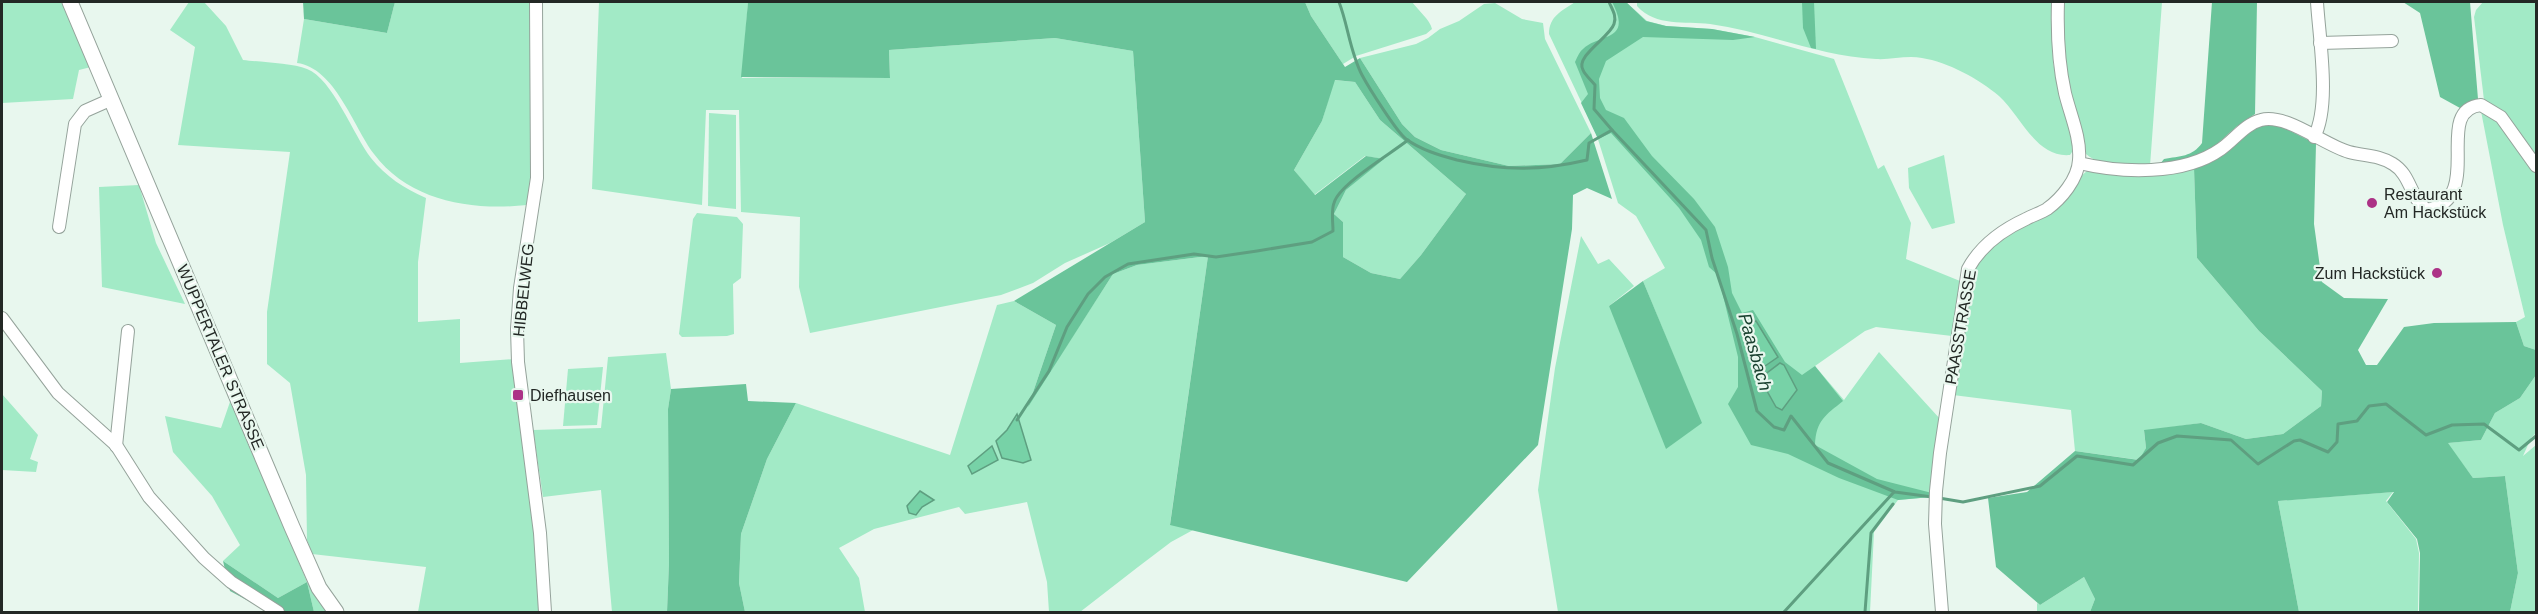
<svg xmlns="http://www.w3.org/2000/svg" width="2538" height="614" viewBox="0 0 2538 614" font-family="Arial,sans-serif">
<rect width="100%" height="100%" fill="#e8f7ee"/>
<!-- green -->
<g fill="#a2eac6">
<path d="M4,2H62L91,67L79,70L73,99L2,103V3Z"/>
<path d="M189,2H204L226,26L243,60C260,62 292,63 307,69C332,78 354,136 371,158C386,177 404,188 426,198L418,262V322L460,319V363L514,359L534,525L541,612H418L426,567L312,554L307,540L306,475L290,383L267,364V312L290,152L178,145L195,47L170,30Z"/>
<path d="M395,2H531L532,165L530,203L527,205C471,211 409,201 374,154C353,126 335,68 297,63L304,19L387,33Z"/>
<path d="M599,2H748L742,78H890L889,50L1055,38L1133,51L1145,222L1110,243L1065,263L1033,283L1001,295L810,333L799,287L800,217L741,212L739,110H706L702,205L592,189Z"/>
<path d="M1305,2H1412C1418,10 1430,20 1432,29L1426,34L1356,56L1343,64L1311,16Z"/>
<path d="M1575,2H1626L1647,21L1666,26L1712,29L1755,37L1834,59L1878,169L1884,165L1911,223L1906,259L1960,281L1952,336L1876,327L1865,331L1815,366L1844,400L1879,352L1941,420L1931,497L1898,500L1874,532L1870,612H1558L1538,490L1555,368L1581,236L1598,264L1609,259L1634,286L1609,306L1701,423L1643,281L1665,268L1636,216L1618,203L1596,133L1549,34C1549,16 1562,11 1575,2Z"/>
<path d="M1637,2H2052L2053,63L2074,149L2070,155C2036,158 2021,116 1999,96C1979,79 1948,62 1922,58C1907,55 1891,60 1876,59C1819,56 1766,32 1710,24C1685,21 1656,27 1637,6Z"/>
<path d="M2063,2H2162L2150,166C2130,165 2102,168 2086,154L2064,63Z"/>
<path d="M2483,2H2536V159L2484,100L2474,17L2476,10Z"/>
<path d="M1495,3L1522,19L1543,23L1545,39L1591,133L1560,164L1509,166L1441,150L1415,137L1402,124L1360,58L1416,44L1428,38L1440,29L1459,21L1484,4Z"/>
<path d="M1334,80L1355,82L1380,120L1466,194L1421,255L1400,279L1371,273L1343,257V222L1334,214L1346,190L1383,159L1365,156L1314,195L1294,170L1322,121Z"/>
<path d="M2481,111L2500,123L2536,174V350L2524,346L2516,322L2525,317L2503,225Z"/>
<path d="M709,113L736,115V209L708,206Z"/>
<path d="M1944,155L1955,223L1932,229L1909,188L1908,168Z"/>
<path d="M2194,168L2197,258L2259,331L2322,391L2321,406L2283,434L2246,439L2201,423L2144,431L2146,448L2140,460L2075,451L2071,410L1953,395L1972,270L1978,257L2023,225L2087,171L2140,174Z"/>
<path d="M139,185L156,243L185,304L102,287L99,187Z"/>
<path d="M697,213L737,217L743,224L741,278L733,284L734,334L727,336L682,337L679,334L693,219Z"/>
<path d="M1208,256L1170,524L1193,530L1171,542L1138,567L1080,612H1049L1047,582L1027,502L965,514L959,507L874,529L839,548L859,578L865,612H745L739,583L741,534L767,459L796,403L950,455L997,305L1014,301L1056,325L1029,404L1113,274L1137,265Z"/>
<path d="M666,353L671,389L668,409L669,563L667,612H612L601,490L543,497L533,430L601,428L608,357Z"/>
<path d="M603,367L597,425L563,426L568,369Z"/>
<path d="M2536,375V433L2531,438L2523,456L2536,445V612H2510L2518,573L2505,476L2473,478L2447,443L2481,440L2495,413L2520,398Z"/>
<path d="M2,394L38,435L30,459L38,462L36,472L2,470Z"/>
<path d="M231,399L307,582L327,612H314L307,582L278,598L223,561L240,545L212,496L173,452L165,416L221,428Z"/>
<path d="M2393,492L2386,501L2416,539L2419,553L2418,612H2299L2278,501Z"/>
<path d="M2084,577L2095,599L2090,612H2037V603L2040,605Z"/>
</g>
<!-- forest -->
<g fill="#6ac49a" fill-rule="evenodd">
<path d="M303,2H395L387,33L304,19Z"/>
<path d="M748,2H1305L1311,16L1345,67L1360,58L1402,124L1415,137L1441,150L1509,166L1560,164L1591,133L1612,199L1587,188L1573,195L1572,229L1538,445L1407,582L1170,525L1208,256L1137,265L1113,274L1028,407L1056,325L1014,301L1145,222L1133,51L1055,38L889,50L890,78L741,77ZM1335,80L1355,82L1380,120L1466,194L1421,255L1400,279L1371,273L1343,257V222L1334,214L1346,190L1384,159L1366,156L1315,195L1294,170L1322,121Z"/>
<path d="M1612,2H1626L1646,21L1666,26L1712,29L1755,37L1733,40L1643,37L1606,61L1599,79L1600,98L1606,110L1624,118L1652,156L1694,199L1715,227L1728,267L1732,293L1742,313L1753,310L1785,362L1802,375L1815,366L1843,401C1826,415 1816,420 1815,445L1877,479L1932,493L1931,497L1898,500L1839,478L1788,454L1751,445L1728,404L1738,387V357L1718,275L1709,267L1701,240L1679,208L1611,133L1598,139L1581,103L1588,94L1575,62C1577,58 1579,52 1583,49C1600,33 1633,42 1612,2Z"/>
<path d="M1802,2H1814L1816,49L1811,48L1803,28Z"/>
<path d="M2212,2H2257L2255,114L2236,127L2206,154L2160,164L2164,159C2180,156 2192,157 2202,143Z"/>
<path d="M2403,2H2470L2478,99L2460,108L2440,97L2420,13Z"/>
<path d="M2275,123L2316,144L2314,224L2322,282L2344,298L2388,299L2358,350L2366,365H2377L2404,327L2434,323L2516,322L2524,346L2536,350V375L2520,398L2495,413L2481,440L2448,443L2473,478L2505,476L2518,573L2510,612H2419L2420,553L2417,539L2387,502L2394,492L2278,501L2299,612H2090L2095,599L2084,577L2040,605L1996,567L1988,498L2027,492L2075,451L2139,460L2146,448L2144,430L2201,423L2246,439L2283,434L2321,406L2322,391L2259,331L2197,258L2194,168L2216,158L2255,126Z"/>
<path d="M1643,281L1702,423L1666,449L1609,306Z"/>
<path d="M746,384L748,401L796,403L767,459L741,534L739,583L745,612H667L669,563L668,409L671,389Z"/>
<path d="M223,561L278,598L307,582L314,612H269L230,591Z"/>
</g>
<!-- water -->
<g fill="#77d2a7" stroke="#5e9f80" stroke-width="1.5">
<path d="M1756,321L1778,357L1765,366L1758,363L1749,332L1750,323Z"/>
<path d="M1780,363L1784,365L1797,390L1782,410L1776,407L1762,382L1763,376Z"/>
<path d="M1017,414L1031,460L1023,463L1002,458L996,441L1007,430Z"/>
<path d="M992,446L998,460L972,474L968,466Z"/>
<path d="M920,491L934,500L922,507L916,515L909,513L907,506Z"/>
</g>
<g fill="none" stroke-linecap="round" stroke-linejoin="round">
<!-- stream -->
<g stroke="#5e9f80" stroke-width="3">
<path d="M1339,2C1348,25 1350,52 1362,75C1369,88 1396,131 1406,139C1421,150 1439,155 1457,160C1504,171 1540,171 1587,160L1589,143L1612,130L1706,230L1712,258L1737,334L1757,411L1774,427L1784,430L1791,416L1828,463L1895,492L1932,497"/>
<path d="M1609,2C1612,9 1617,16 1614,24C1610,37 1575,56 1583,70C1585,75 1591,80 1595,85L1594,109L1612,130"/>
<path d="M1017,420L1049,371L1067,327L1088,294L1105,277L1128,264L1194,254L1216,257L1257,251L1312,242L1333,231C1333,222 1331,211 1334,203C1339,184 1392,153 1408,140"/>
<path d="M1939,498L1963,502L2040,486L2077,456L2133,465L2158,443L2177,436L2231,440L2258,464L2294,441L2300,440L2328,452L2337,442L2338,424L2357,421L2369,406L2386,404L2426,435L2452,425L2484,424L2519,450L2536,436"/>
<path d="M1784,612L1894,492"/>
<path d="M1865,612L1871,533L1893,504"/>
</g>
<defs>
<g id="minor">
<path d="M536,2L537,178L520,288L517,329L518,362L540,533L545,612"/>
<path d="M2320,43L2392,41"/>
<path d="M2314,137C2331,106 2319,37 2317,2"/>
<path d="M2079,163C2121,173 2183,176 2221,149C2234,140 2245,124 2261,120C2286,113 2324,145 2349,152C2364,156 2379,155 2393,164C2411,175 2410,198 2427,210C2487,198 2431,110 2481,105L2501,117L2536,166"/>
<path d="M59,227L75,124L85,111L112,99"/>
<path d="M2,318L58,393L116,445L149,497L204,558L231,582L278,612"/>
<path d="M116,446L128,331"/>
<path d="M1942,612L1935,524L1936,491L1940,453L1968,269C1981,245 2002,230 2026,219C2033,215 2041,213 2047,209C2061,199 2078,179 2079,160C2081,138 2070,114 2065,93C2058,62 2057,33 2058,2"/>
</g>
<path id="major" d="M70,2L292,527L319,588L336,612"/>
</defs>
<!-- minor casing -->
<use href="#minor" stroke="#95a39b" stroke-width="14"/>
<!-- major casing -->
<use href="#major" stroke="#95a39b" stroke-width="17"/>
<!-- minor -->
<use href="#minor" stroke="#fff" stroke-width="12"/>
<!-- major -->
<use href="#major" stroke="#fff" stroke-width="15"/>
</g>
<!-- markers -->
<g fill="#ac3286" stroke="#e8f7ee" stroke-width="2">
<circle cx="2372" cy="203" r="6"/>
<circle cx="2437" cy="273" r="6"/>
<rect x="512" y="389" width="12" height="12" rx="3"/>
</g>
<g text-anchor="middle" stroke-width="4.5" stroke-linejoin="round" paint-order="stroke">
<!-- poi labels -->
<g font-size="16" fill="#232825" stroke="#e8f7ee" text-anchor="start">
<text x="2384" y="200">Restaurant<tspan x="2384" dy="18">Am Hackstück</tspan></text>
<text x="2425" y="279" text-anchor="end">Zum Hackstück</text>
<text x="530" y="401">Diefhausen</text>
</g>
<!-- street labels -->
<g font-size="16" fill="#232825" stroke="#e8f7ee">
<text transform="translate(523 290) rotate(-84)" y="6">HIBBELWEG</text>
<text transform="translate(1960 327) rotate(-80)" y="6">PAASSTRASSE</text>
<text transform="translate(221 357) rotate(67)" y="6">WUPPERTALER STRASSE</text>
</g>
<!-- water labels -->
<g font-size="18" font-style="italic" fill="#19412f" stroke="#e8f7ee">
<text transform="translate(1755 352) rotate(74)" y="6">Paasbach</text>
</g>
</g>
<!-- border -->
<rect width="2538" height="614" fill="none" stroke="#232825" stroke-width="6"/>
</svg>
